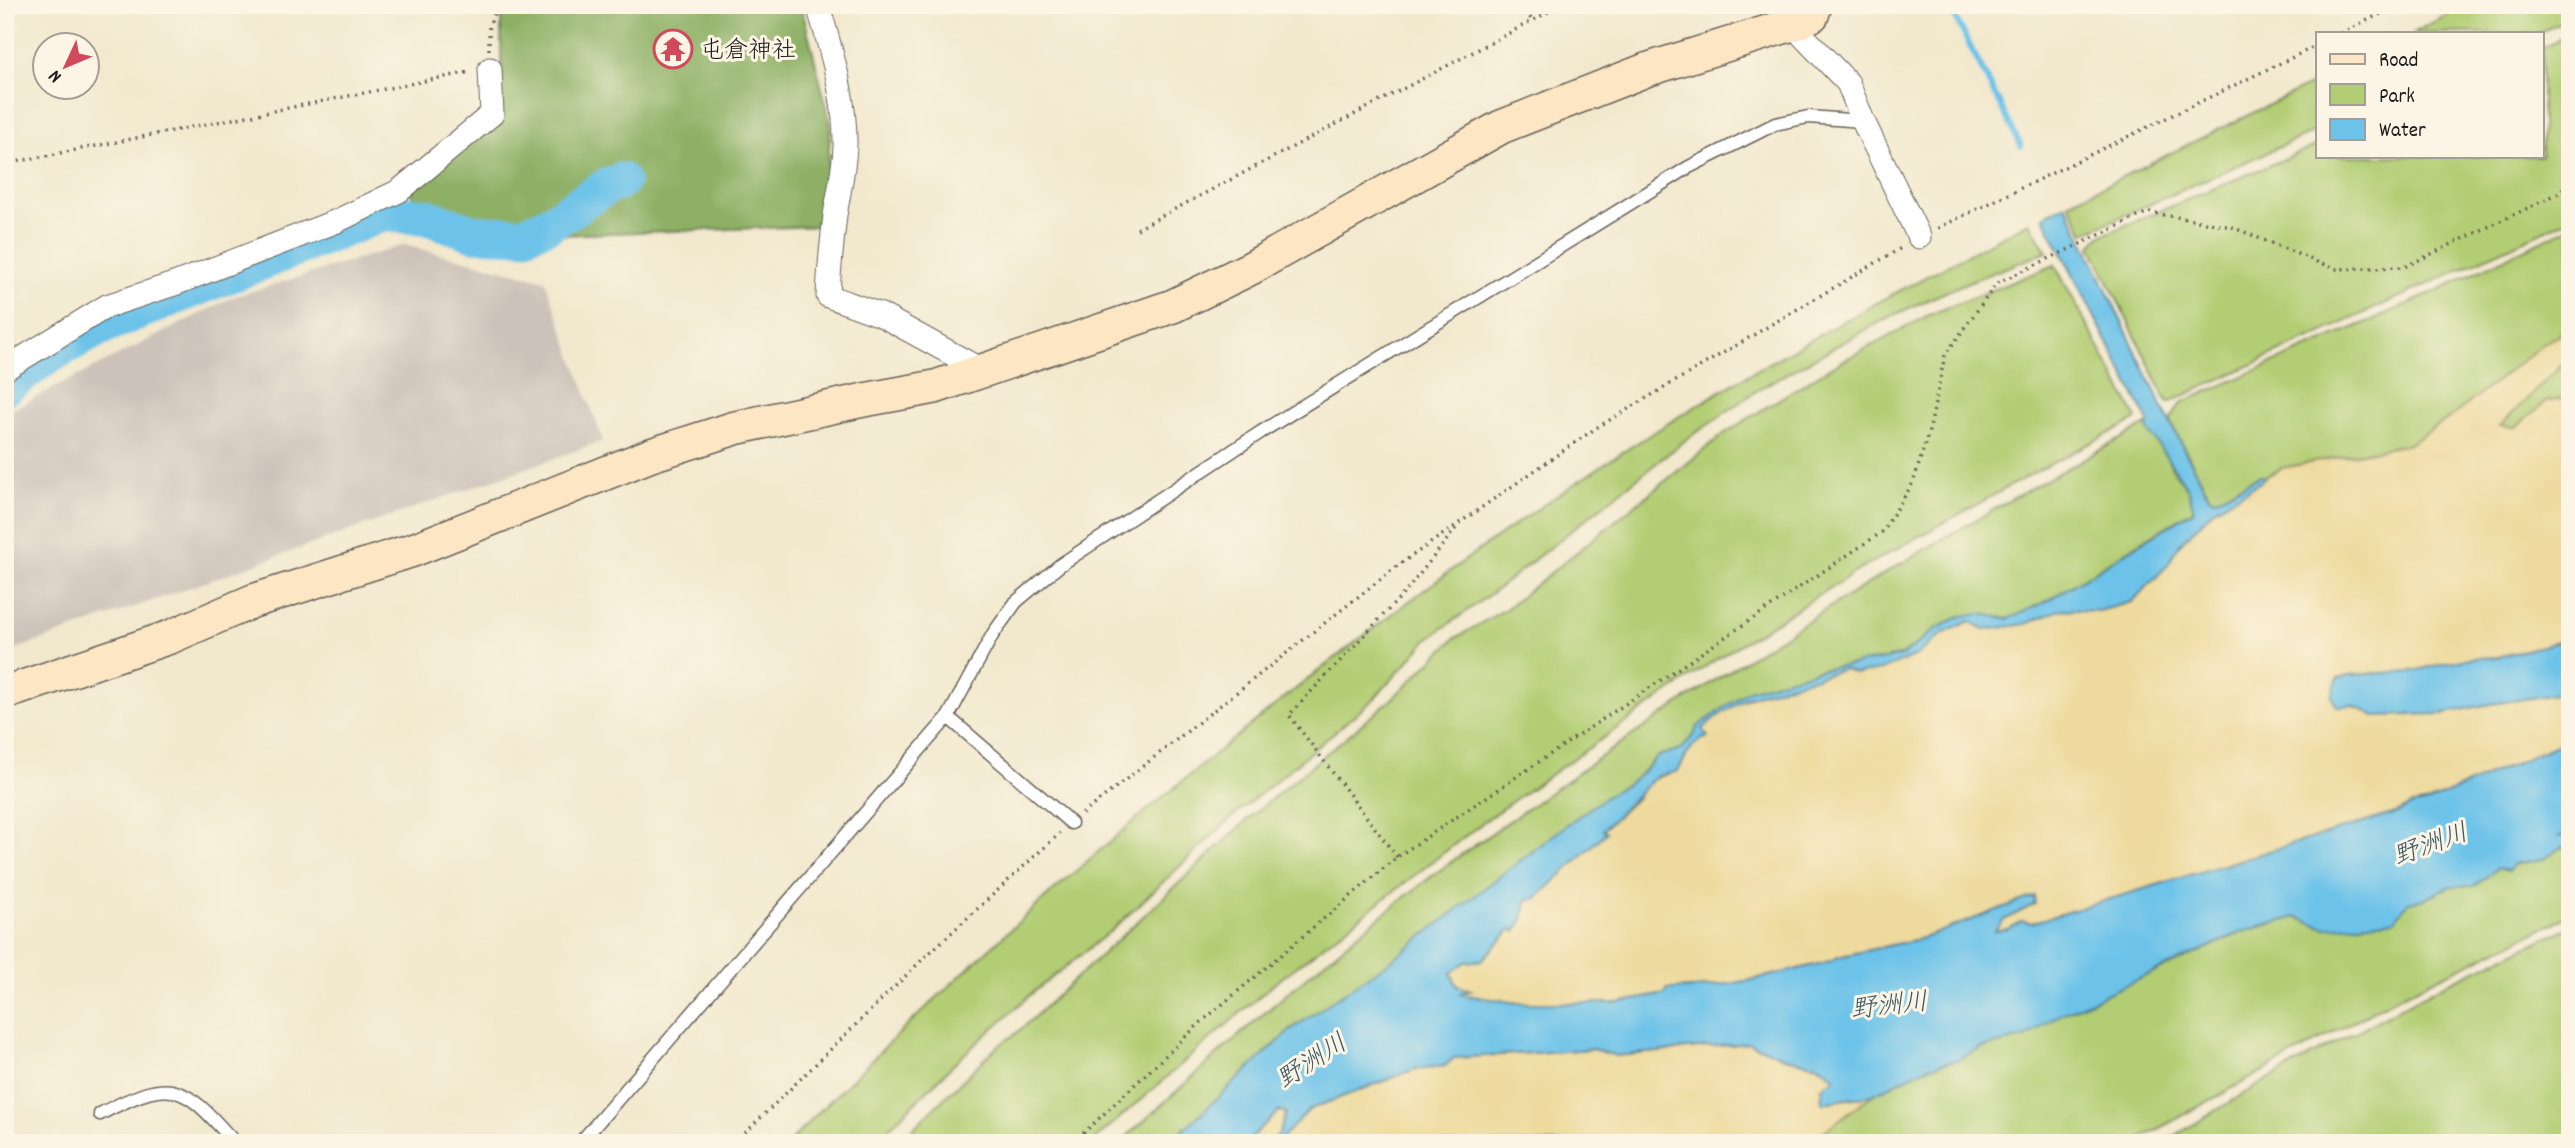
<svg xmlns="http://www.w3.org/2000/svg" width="2575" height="1148" viewBox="0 0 2575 1148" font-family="Dekko,'Klee One',sans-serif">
<rect width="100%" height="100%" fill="#fcf5e5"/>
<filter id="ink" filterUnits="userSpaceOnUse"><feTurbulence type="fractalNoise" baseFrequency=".0143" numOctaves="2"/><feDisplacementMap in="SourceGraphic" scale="14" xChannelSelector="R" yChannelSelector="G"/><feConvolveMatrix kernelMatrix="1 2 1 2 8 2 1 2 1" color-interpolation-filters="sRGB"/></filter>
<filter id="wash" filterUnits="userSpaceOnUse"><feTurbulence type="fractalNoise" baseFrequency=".00686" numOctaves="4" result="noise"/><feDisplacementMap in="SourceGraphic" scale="28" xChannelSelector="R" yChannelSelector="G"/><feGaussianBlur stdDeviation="1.57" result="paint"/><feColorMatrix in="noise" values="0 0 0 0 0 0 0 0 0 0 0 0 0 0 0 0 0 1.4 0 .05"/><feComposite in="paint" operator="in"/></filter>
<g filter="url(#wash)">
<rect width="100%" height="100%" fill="#f2e8cd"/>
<!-- industrial -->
<path fill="#ccc2b9" d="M404,245L545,280L603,441L5,653V413L233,297Z"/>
<!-- green -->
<g fill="#b2cd73" stroke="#677448" stroke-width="2">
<path d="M2466,5H2570V19L2538,33H2413Z"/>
<path d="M2570,34V219L2168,403L2091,246L2100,236L2318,145V156H2542V47Z"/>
<path d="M2318,81V130L2084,233L2069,203Z"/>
<path d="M2029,222L2047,252L1968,282L1889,317L1762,387L1683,442L1500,587L1428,639L1374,699L1229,820L1112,930L1030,995L958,1060L874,1143H789C819,1110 852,1080 883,1049C982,953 1084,861 1191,774C1349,643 1513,518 1688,411C1799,343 1914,283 2029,222Z"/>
<path d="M2570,227V327L2542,345L2452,416L2409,444L2282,468L2265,477L2259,476L2216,499L2210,497L2170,421L2181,403L2411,303Z"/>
<path d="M2055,265L2137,419L2039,470L1859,570L1715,660L1490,817L1270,987L1091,1143H898L998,1046L1018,1032L1257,811L1392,699L1454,639L1507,608L1725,433L1829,368L1929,315Z"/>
<path d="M2570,361V418L2563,398L2547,401L2516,427H2499L2562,364Z"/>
<path d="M2150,423L2174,472L2188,489L2194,509L2049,600L2008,620L1983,614L1937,628L1902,655L1880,660L1696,733L1682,749L1658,756L1637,778L1610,794L1393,959L1292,1029L1169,1143H1120C1218,1053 1317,964 1423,883C1464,851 1509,822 1552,791C1743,656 1943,533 2150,423Z"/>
<path d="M2562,847L2570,848V915L2394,999L2133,1143H1808L1872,1095L1928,1067L1957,1060L1980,1048L2027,1037L2053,1018L2242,932L2296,917L2325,928L2408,902L2425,899L2450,886H2475L2497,868L2543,859Z"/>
<path d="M2570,927V1143H2163L2263,1082L2445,984Z"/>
</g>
<!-- forest -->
<path fill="#8db065" stroke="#546640" stroke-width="2" d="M508,5H801L831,124L823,226L439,239L407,187L501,115V15Z"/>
<!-- sand -->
<g fill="#eeda9e" stroke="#857b5d" stroke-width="2">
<path d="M2570,327V348L2563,354H2570V361L2562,364L2500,426L2516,427L2547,401L2563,398L2570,418V639L2498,657L2463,659L2414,671L2349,675L2337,705H2353L2374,716L2485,705L2570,691V739L2429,802L2410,806L2399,812L2031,923L2022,921L2008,929L1993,931L2004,920L2035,904L1923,938L1838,957L1831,961C1777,974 1723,990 1667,989L1665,994L1617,1003H1518L1456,994L1469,991L1457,986L1451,973L1465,962L1482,960L1511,929L1515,931L1525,910L1526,901L1637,798C1644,779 1661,776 1678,771C1686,757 1694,741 1703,729C1728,695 1804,681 1844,669L1855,674L1914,657L1942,634L1970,621L1985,630L2062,609L2099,611L2167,566L2179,545L2214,509L2259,483L2265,477L2282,468L2409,444L2452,416L2542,345Z"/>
<path d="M1749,1043L1790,1059L1819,1065L1836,1079L1822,1087L1849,1098L1872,1095L1808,1143H1277L1310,1109L1415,1069L1444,1066L1454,1058L1593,1049L1616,1056Z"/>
<path d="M1279,1111L1287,1112L1279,1134L1270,1143H1245Z"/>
</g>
<!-- water -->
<g fill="#6cc2e9" stroke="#446f82" stroke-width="2">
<path d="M2066,205L2169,421L2209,497L2216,499L2260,476L2265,477L2259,483L2214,509L2179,545L2167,566L2132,602L2099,611L2062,609L2026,624L1985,630L1970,621L1942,634L1914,657L1881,670L1855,674L1844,669L1748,697L1712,720L1703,729L1708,737C1691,742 1686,756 1678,771L1655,777L1603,830L1607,832L1537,898L1526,901L1523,919L1515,932L1511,929L1482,960L1465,962L1451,973L1457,986L1471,990L1459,994L1518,1003H1617L1665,994L1667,989C1723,990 1777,974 1831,961L1838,957L1923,938L2034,896L2035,904L2004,920L1994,931L2008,929L2022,921L2031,923L2399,812L2410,806L2429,802L2570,739V831L2560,837H2570V848L2562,847L2543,859L2514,864L2508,871L2497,868L2475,886H2450L2425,899L2408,902L2395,920L2325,928L2296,917L2242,932L2053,1018L2027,1037L1980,1048L1957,1060L1928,1067L1872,1095L1823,1103L1822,1087L1835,1078L1819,1065L1790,1059L1749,1043L1616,1056L1593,1049L1454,1058L1445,1066L1415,1069L1310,1109L1277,1143H1270L1279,1134L1286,1112L1279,1111L1245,1143H1169L1292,1029L1393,959L1569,823L1610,794L1637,778L1658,756L1682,749L1695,733L1697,727L1749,690L1819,670L1902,656L1937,628L1961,616L1983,614L2008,619L2049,600L2194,510L2188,489L2146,427L2149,423L2043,216Z"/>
<path d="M2570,639V691L2562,693L2485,705L2442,714L2374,716L2353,705L2337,706L2331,697L2338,678L2349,675L2414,671L2463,659L2498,657Z"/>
</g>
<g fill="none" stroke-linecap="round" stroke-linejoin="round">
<!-- stream -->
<path stroke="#6cc2e9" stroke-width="6" d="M1949,5L2021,146"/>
<!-- river -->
<path stroke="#6cc2e9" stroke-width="37" d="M5,387L49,355L107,324L384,213L427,217L474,233L523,235L547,225L604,188L621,181"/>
</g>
</g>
<g filter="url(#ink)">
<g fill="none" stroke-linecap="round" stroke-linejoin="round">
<defs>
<g id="lane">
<path d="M948,717L1071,823"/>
<path d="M100,1114C173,1076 182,1083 235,1143"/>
<path d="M580,1143L948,717L993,634L1016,602L1060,565L1261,432L1689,167L1775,124L1808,117L1863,121"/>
</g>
<g id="street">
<path d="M818,5C831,51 846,97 845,146C844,170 839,192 835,215C832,242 829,269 828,296L881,315L985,372"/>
<path d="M1796,23L1803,36L1848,83L1863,121L1919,237"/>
<path d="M5,369L107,306L177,283L337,221L399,191L492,114L490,69"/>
</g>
<path id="secondary" d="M5,693L170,637L253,601L413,550L651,455L735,428L864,400L935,387L1173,306L1251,268L1501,127L1646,70L1796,23L1812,15L1815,5"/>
</defs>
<!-- lane casing -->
<use href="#lane" stroke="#67635a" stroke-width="15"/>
<!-- street casing -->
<use href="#street" stroke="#67635a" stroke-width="25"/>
<!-- secondary casing -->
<use href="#secondary" stroke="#67635a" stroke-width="36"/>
<!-- path -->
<g stroke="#67635a" stroke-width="3.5" stroke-dasharray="2 5" stroke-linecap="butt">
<path d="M1523,5L1532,21L1560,5"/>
<path d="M2341,33L2399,5"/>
<path d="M489,50V27L497,5"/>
<path d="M5,164L470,72"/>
<path d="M1938,228L2318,45"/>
<path d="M1137,229L1532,21"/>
<path d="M1082,814L1396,567L1596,428L1901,248"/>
<path d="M1397,857L1289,715L1407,590L1457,527"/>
<path d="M735,1143L925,957L1060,833"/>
<path d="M1073,1143L1199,1024L1397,857L1882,532L1913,483L1930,428L1945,355L1997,283L2148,212L2232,227L2334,269L2404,267L2559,193L2570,180"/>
</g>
<!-- lane -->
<use href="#lane" stroke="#fff" stroke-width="12"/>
<!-- street -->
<use href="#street" stroke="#fff" stroke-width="23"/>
<!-- secondary -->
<use href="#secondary" stroke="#fce6c4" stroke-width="33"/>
</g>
</g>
<!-- icons -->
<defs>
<symbol id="temple-ring" viewBox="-11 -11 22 22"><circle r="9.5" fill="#fcf5e5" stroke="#d1495b" stroke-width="1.5"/><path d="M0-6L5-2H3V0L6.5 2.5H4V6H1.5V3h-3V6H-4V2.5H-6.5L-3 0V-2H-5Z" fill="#d1495b"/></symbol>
</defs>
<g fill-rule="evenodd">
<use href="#temple-ring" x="651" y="27" width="44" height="44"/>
</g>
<g text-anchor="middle" stroke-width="6" stroke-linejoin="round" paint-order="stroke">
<!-- poi labels -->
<g font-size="24" fill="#1c1c1c" stroke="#fcf5e5" text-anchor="start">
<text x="700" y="57">屯倉神社</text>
</g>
<!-- water labels -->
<g font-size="26" font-style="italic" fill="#385664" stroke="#fcf5e5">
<text transform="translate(2430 843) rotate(-20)" y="9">野洲川</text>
<text transform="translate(1889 1004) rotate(-6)" y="9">野洲川</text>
<text transform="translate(1311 1060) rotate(-33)" y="9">野洲川</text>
</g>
</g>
<!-- margin -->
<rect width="2575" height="1148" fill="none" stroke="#fcf5e5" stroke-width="28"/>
<!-- legend -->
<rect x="2316" y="32" width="228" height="126" fill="#fcf5e5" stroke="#a29e95" stroke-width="2"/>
<rect x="2330" y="54" width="35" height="10" fill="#fce6c4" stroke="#a29e95" stroke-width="2"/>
<text x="2379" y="66" font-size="21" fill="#1c1c1c">Road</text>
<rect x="2330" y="84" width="35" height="21" fill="#b2cd73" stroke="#a29e95" stroke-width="2"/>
<text x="2379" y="102" font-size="21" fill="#1c1c1c">Park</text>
<rect x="2330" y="119" width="35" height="21" fill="#6cc2e9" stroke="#a29e95" stroke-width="2"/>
<text x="2379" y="136" font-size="21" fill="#1c1c1c">Water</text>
<!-- north arrow -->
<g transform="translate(66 66) rotate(226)"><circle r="33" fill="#fcf5e5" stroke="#a29e95" stroke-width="2"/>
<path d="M0-5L12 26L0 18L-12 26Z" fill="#d1495b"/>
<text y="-10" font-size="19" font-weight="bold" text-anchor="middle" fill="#1c1c1c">N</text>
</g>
</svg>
